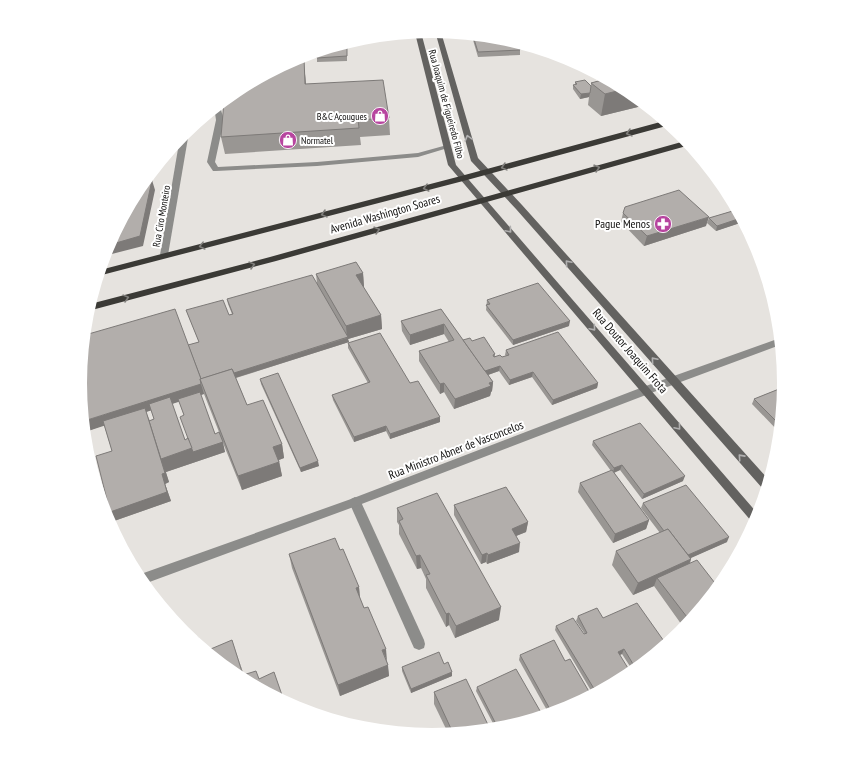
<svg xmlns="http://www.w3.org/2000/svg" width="864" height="766" viewBox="0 0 864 766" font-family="'PT Sans Narrow',sans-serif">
<rect width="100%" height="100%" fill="#e6e3df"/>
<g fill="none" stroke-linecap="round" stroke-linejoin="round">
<!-- service -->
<g fill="#8c8c8a" fill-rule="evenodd">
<path d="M215,108L221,110L224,120L215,162L218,167L317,162L418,153L447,145L451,147L418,157L317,166L216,171H213L207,162L216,120L215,113L211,112Z"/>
<path d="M355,497L359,499L361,502L424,640L425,644L424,648L419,650L414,648L349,502L351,499Z"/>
</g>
<!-- minor -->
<g fill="#8c8c8a" fill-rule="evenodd">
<path d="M188,130L189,132L168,255L164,258L160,255L180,137Z"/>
<path d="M780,338V345L651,393L359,505L144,584L138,575L351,499L643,387Z"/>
</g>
<!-- secondary -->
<g fill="#636260" fill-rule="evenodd">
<path d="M435,31L441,32L478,158L522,205L769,480L766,490L763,489L516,209L471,161Z"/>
<path d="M421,32L456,165L758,514L754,523L752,522L448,165L415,33Z"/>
</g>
<!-- trunk -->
<g fill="#3b3a36" fill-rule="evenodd">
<path d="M664,121L670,125L467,180L98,276L100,270L461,176Z"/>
<path d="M685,141L690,145L276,261L88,311L90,304L270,257Z"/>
</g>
</g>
<!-- wall -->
<g fill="#999693" fill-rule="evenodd">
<path d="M473,36L501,38L532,47L519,48L520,50V55L478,57L473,40Z"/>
<path d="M347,47V61L317,62V58Z"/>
<path d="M299,57L305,74L306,84L389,118L390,135L360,137L361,145L225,154L221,137L298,58Z"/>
<path d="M605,78L628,90L646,105L601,116L588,105L589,97L580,99L573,89V85H575V82L591,86V83L605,79Z"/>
<path d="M736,210L743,222L716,231L707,223L709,218Z"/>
<path d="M623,213L706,226L644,246L621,222Z"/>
<path d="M363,273L364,287H363L381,315L382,329L348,339L349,342L236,378L247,405L282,444L284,458L279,460L282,476L242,490L219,433L225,452L166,472L165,470L169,482L165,484L171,501L114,521L110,512L112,451L104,425L85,432L188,345L199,342L186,310L229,315L232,314L228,304L227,299L317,283L316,274ZM204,394L219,432L215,434L200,395ZM179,401L184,416L188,438L185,440L172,404ZM151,410L154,419L150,421L146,412Z"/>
<path d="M487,300L569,326L513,345L486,310Z"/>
<path d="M441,309L463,340L472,341L495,354V356L502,357L506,356L505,355L506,350L598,383L597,388L552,405L532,377L509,385L499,371L488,375L493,382L492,391L491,392L490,396L454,409L444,392L440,394L419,361V351L449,342L444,334L410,345L402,331L401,321Z"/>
<path d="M348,343L410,383L440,422L390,439L386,431L354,442L333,400L332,395L368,383L348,348Z"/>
<path d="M260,379L319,466L301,472L261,384Z"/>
<path d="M784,387L779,432L752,404L754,399Z"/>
<path d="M593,441L683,481L642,499L620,470L614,473L649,520L646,529L613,543L578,492L580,483L611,471L592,445Z"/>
<path d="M643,503L727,542L690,558L691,559L690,564L718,587L684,628L654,586L633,595L612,565L616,551L660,533L641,508Z"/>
<path d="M454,505L528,522L526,532L516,536L519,552L487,564L486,562L481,564L454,515Z"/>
<path d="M397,508L499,620L455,638L449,625L446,627L426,588V579L421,568L417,569L399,534V525L397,522Z"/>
<path d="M340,550L359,587L360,599L387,661L389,676L340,696L292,568L289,554Z"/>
<path d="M578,616L603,618L666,644L633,671L622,654L620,655L627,676L593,694L555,630L556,626L585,634L576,621Z"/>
<path d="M520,655L566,708L549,714L519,660Z"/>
<path d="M444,664L452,676L411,693L402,671V667Z"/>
<path d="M477,687L500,728L496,729L476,691Z"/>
<path d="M434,692L490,729L448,733L434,704Z"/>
</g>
<!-- shaded-wall -->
<g fill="#7d7a78">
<path d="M304,58L305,74L307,101L305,84Z"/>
<path d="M625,89L628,90L646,105L601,116L605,94Z"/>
<path d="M590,93L589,97L580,99L581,94Z"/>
<path d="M151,173L148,189L145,180Z"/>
<path d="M152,180L155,190L143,246L104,256L107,248L109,245Z"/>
<path d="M709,217L706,226L644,246L647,236Z"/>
<path d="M741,218L743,222L716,231L717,226Z"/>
<path d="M363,273L364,287L357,289L356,275Z"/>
<path d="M381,315L382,329L348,339L349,342L216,384L214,379L347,338L346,326Z"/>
<path d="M570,321L569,326L513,345V340Z"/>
<path d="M444,324V334L410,345V335Z"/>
<path d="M500,366L499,371L482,377V372Z"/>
<path d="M533,372L532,377L509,385L510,380Z"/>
<path d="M493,382L492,391L491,392L490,396L454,409L455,399Z"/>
<path d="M444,383V392L440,394V384Z"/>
<path d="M598,383L597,388L552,405L553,400Z"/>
<path d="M201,384L204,394L146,412L161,459L192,448L223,442L225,452L166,472L165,469L169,482L165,484L171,501L114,521L110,512L162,474L146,412L85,432L84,421Z"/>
<path d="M440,417V422L390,439V434Z"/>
<path d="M386,426V431L354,442V437Z"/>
<path d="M282,444L284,458L276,461L273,447Z"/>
<path d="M318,461L319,466L301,472L300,468Z"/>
<path d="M279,462L282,476L242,490L238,476Z"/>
<path d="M622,465L620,470L613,473L614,468Z"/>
<path d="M685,476L683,481L642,499L644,494Z"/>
<path d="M649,520L646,529L613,543L615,534Z"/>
<path d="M528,522L526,532L511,538L512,529Z"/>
<path d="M729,537L727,542L682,562L684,557Z"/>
<path d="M520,543L519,552L487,564L488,555Z"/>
<path d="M487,553L486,562L481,564L482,555Z"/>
<path d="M420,555L421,568L417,569L416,556Z"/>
<path d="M691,559L686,572L657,578L654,586L633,595L638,583Z"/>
<path d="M359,587L360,599L356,588Z"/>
<path d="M501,607L499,620L455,638L456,626Z"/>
<path d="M449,613V625L446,627V614Z"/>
<path d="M232,640L239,661L246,681L245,680Z"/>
<path d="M386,649L387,661L382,650Z"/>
<path d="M624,649L622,654L617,656L618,652Z"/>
<path d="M388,665L389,676L340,696L338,685Z"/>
<path d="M452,672V676L411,693V689Z"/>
</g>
<!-- building -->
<g fill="#b2aeab" stroke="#7d7a78">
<path d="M477,35L501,38L519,43L517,44L520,50L478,52L473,36Z"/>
<path d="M332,47H347V56L317,58V52Z"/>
<path d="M297,58H304L305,84L383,80L389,118L358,120L359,128L221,137L224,101L237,90Z"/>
<path d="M606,79L625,89L605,94L591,83Z"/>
<path d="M585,80L591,86L590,93L581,94L573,85L577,84L575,82Z"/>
<path d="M145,180H152L140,236L109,245L139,187Z"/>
<path d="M679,190L709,217L647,236L623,213L625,207Z"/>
<path d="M736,210L741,218L717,226L709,218Z"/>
<path d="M356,262L363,273L356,275L381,315L346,326L316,274Z"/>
<path d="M312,275L348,337L234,373L232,369L201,379L188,345L199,342L186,310L223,300L229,315L233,314L227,299Z"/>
<path d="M538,283L570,321L513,340L486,305L490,304L487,300Z"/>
<path d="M175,309L201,379H200L201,384L84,421L80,383L85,335Z"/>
<path d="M441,309L493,382L489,383L491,386L455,399L444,383L440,384L419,351L454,340L444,324L410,335L401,321Z"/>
<path d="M558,332L598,383L553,400L533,372L510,380L500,366L485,371L463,340L470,338L472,341L484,337L495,354L493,355L494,357L500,355L502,357L509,355L506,350Z"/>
<path d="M380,333L410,383L418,381L440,417L390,434L386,426L354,437L332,395L370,382L348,343Z"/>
<path d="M232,369L247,405L263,400L282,444L273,447L279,462L238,476L200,379Z"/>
<path d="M278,373L318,461L300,468L260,379Z"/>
<path d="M784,387L780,425L754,399Z"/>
<path d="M200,392L215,434L219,432L223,442L193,452L180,417L184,415L178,399Z"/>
<path d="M170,397L185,440L188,438L192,448L161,459L149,421L154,419L149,404Z"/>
<path d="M145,408L165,473L162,474L167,492L110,512L96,456L112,451L103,421Z"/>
<path d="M640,423L685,476L644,494L622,465L614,468L593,441Z"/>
<path d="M612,470L649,520L615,534L580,483Z"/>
<path d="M686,485L729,537L688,555L668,529L664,531L643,503Z"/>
<path d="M506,487L528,522L512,529L520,543L488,555L487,553L482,555L454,505Z"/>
<path d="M437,493L501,607L456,626L449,613L446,614L426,575L430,574L420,555L416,556L399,521L403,519L397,508Z"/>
<path d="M668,529L691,559L638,583L616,551Z"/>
<path d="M335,538L340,550L343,549L359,587L356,588L364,608L368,607L386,649L382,650L388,665L338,685L289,554Z"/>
<path d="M697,560L718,587L690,621L657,578Z"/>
<path d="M637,603L666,644L636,669L624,649L618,652L631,673L627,676L596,692L556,626L573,618L584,634L587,633L578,616L597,608L603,618Z"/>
<path d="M198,637L201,646L192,639Z"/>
<path d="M232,640L243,675L256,671L259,679L274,672L283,698L285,697L287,703L236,676L206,651Z"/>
<path d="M554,640L565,661L570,659L591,695L566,708L552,713L520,655Z"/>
<path d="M439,652L444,664L448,662L452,672L411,689L402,667Z"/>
<path d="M516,669L543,716L498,728L477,687Z"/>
<path d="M466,679L490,729L453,733L434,692Z"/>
</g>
<!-- one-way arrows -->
<defs><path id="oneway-chevron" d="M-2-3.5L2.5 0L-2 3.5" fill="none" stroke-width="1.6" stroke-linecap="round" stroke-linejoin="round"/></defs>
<g stroke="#807f7c">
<use href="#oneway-chevron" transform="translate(629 133) rotate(165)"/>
<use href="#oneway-chevron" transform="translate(504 167) rotate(165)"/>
<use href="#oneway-chevron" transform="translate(597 168) rotate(-16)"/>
<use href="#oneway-chevron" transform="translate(426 188) rotate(166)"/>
<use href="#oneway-chevron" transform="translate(324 214) rotate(165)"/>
<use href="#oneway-chevron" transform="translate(377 230) rotate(-16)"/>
<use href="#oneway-chevron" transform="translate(202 246) rotate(166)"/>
<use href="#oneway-chevron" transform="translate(252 265) rotate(-15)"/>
<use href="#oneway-chevron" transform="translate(126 298) rotate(-15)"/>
</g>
<g stroke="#b1b0b0">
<use href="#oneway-chevron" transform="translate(468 138) rotate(-106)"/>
<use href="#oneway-chevron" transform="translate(509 230) rotate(49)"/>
<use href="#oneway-chevron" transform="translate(568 263) rotate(-131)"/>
<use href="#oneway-chevron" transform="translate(593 328) rotate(49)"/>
<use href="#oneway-chevron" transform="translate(654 360) rotate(-131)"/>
<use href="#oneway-chevron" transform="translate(678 427) rotate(50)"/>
<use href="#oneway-chevron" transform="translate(741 457) rotate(-132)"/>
</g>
<!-- icons -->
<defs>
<symbol id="shop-disc" viewBox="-11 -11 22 22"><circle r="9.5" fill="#b7459f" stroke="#fff"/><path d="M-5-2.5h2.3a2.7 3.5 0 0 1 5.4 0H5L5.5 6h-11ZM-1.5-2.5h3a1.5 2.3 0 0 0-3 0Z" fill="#fff"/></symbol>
<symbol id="pharmacy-disc" viewBox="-11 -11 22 22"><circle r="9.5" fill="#b7459f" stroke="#fff"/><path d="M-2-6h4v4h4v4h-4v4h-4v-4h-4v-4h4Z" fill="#fff"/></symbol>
</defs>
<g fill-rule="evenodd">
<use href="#shop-disc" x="370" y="106" width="20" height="20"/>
<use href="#shop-disc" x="278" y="130" width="20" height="20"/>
<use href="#pharmacy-disc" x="653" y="214" width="20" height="20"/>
</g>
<g text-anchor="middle" stroke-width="4" stroke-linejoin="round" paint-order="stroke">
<!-- far-street labels -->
<g font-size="10" fill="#0f0e0d" stroke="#fff">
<text transform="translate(447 104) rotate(75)" y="4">Rua Joaquim de Figueiredo Filho</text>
<text transform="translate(161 216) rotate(-80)" y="4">Rua Ciro Monteiro</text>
</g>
<!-- far-poi labels -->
<g font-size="10" fill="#0f0e0d" stroke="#fff" text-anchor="end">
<text x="367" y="120">B&amp;C Açougues</text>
<text x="301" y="144" text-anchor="start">Normatel</text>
</g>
<!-- street labels -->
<g font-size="12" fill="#0f0e0d" stroke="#fff">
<text transform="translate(385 214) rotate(-16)" y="4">Avenida Washington Soares</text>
<text transform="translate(630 351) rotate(49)" y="4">Rua Doutor Joaquim Frota</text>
<text transform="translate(456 450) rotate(-21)" y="4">Rua Ministro Abner de Vasconcelos</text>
</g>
<!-- poi labels -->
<g font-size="12" fill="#0f0e0d" stroke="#fff" text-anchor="end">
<text x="650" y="228">Pague Menos</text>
</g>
</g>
<!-- crop -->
<path d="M0 0H864V766H0ZM87 383a345 345 0 1 1 690 0a345 345 0 1 1-690 0Z" fill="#fff" fill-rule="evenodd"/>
</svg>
